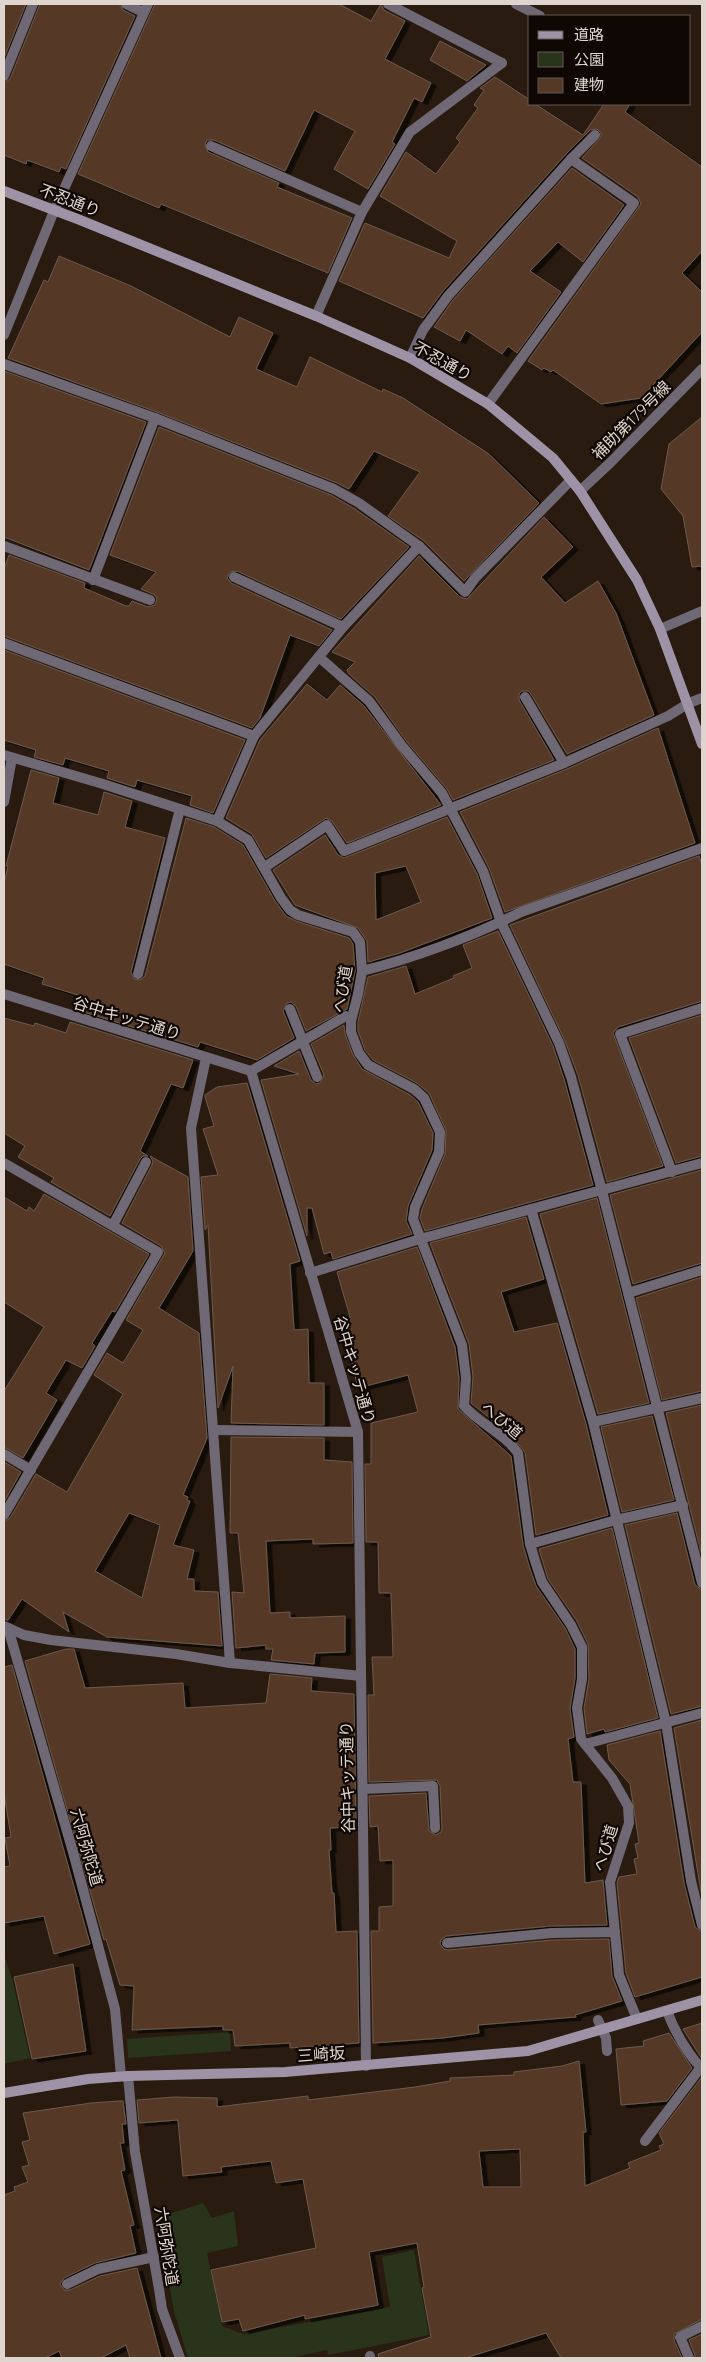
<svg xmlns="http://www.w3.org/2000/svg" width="706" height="2362" viewBox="0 0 706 2362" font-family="Quicksand,'Noto Sans JP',sans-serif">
<defs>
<filter id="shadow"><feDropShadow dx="5.5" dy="3" stdDeviation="0" flood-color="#0009"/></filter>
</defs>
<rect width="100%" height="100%" fill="#2a1b10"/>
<!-- green -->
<g fill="#29341a">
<path d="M4,1955L13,1982L30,2058L4,2064Z"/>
<path d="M230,2032L231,2051L128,2058L127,2039Z"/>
<path d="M203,2203L212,2218L234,2211L238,2246L207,2253L222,2326L243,2334L390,2307L382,2257L414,2250L429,2335L328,2355L327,2350L290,2358H188L174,2311L157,2218Z"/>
</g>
<!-- building -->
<g fill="#543927" stroke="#6c5a4d" fill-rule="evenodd" filter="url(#shadow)">
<path d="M4,4H26L4,58Z"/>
<path d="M40,4H119L123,10L135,16L66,169L61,167L59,172L27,160L26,164L4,155V83L10,79Z"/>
<path d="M155,4H339L371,21L381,4L384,10L405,21L385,59L431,83L422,102L414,98L392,142L395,144L368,189L334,169L355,131L314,110L285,171L214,140H207L205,144L208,152L279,183L277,187L352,218L328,273L161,204L159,208L78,174Z"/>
<path d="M440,41L486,65L467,81L430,60Z"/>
<path d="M495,77L530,100V104H535L583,135L604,104H630L625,112L702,167V251L682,273L702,292V332L641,398L601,404L553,370L551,372L544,368L542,370L528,361L641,204L638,197L582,158L601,137V133L597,129L590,130L566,154L443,291L423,318L339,281L365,223L449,258L457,241L380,196L406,152L436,174L460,142L456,138L478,108L474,105L484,90L480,88Z"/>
<path d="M572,168L624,205L583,262L558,242L530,271L561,292L517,353L508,346L502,354L466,330L460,341L434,327L453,300Z"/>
<path d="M59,256L131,286L230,337L239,317L273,333L256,369L297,387L310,357L382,392L383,389L403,398L489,454L539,503L464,581L424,541L388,516L420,472L374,451L349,489L337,483L157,412L8,358L44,280L48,282Z"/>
<path d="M4,371L146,422L89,570L4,537Z"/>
<path d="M702,417V566L692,567L683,516L661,489L669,444Z"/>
<path d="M159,427L331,495L355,509L409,547L341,619L237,571L230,572L227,578L231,583L332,630L319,646L290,635L260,718L252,728L4,636V569L9,555L85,583L84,588L126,606H129L132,601L148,607L155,605L157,599L155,595L141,589L156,572L110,555Z"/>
<path d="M544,517L573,547L541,577L565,603L598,581L616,613L654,715L567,754L531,694L528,691H522L519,694V700L554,760L453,800L447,789L407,742L375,697L349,674L347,670L355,662L332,652L419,556L460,597L467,599Z"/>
<path d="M4,650L245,740L213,813L190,805L192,796L137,780L135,787L107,778L109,771L65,758L63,765L34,757L36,750L4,740Z"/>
<path d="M307,684L327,700L340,685L364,706L441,805L347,843L332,821L326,818L266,858L252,834L226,818L260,740Z"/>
<path d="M658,728L695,843L505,912L489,868L460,812L567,769Z"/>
<path d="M31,770L59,778L53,803L98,815L104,792L132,801L125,827L165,838L131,972L134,979L140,980L145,976L186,818L214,827L243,845L275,901L286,916L296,921L349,938L353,944L355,971L347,1009L306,1031L296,1006L291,1002L287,1003L283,1011L294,1038L257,1060L200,1042L198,1047L74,1009L78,995L42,984L44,978L4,964V884L8,866H6Z"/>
<path d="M447,817L477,874L492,918L400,953L368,962L367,941L358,928L295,905L273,870L325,835L338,855L344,858ZM406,866L421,902L376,920L375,873Z"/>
<path d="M699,856L702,864V1001L618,1027L613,1033L663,1166L607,1182L578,1075L565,1041L510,925Z"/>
<path d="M498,931L553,1046L564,1079L593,1185L425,1231L420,1218L422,1209L445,1154L446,1130L429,1093L417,1083L373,1060L365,1050L358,1031V1022L368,977L406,966L415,994L454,978L453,976L472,968L463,945Z"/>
<path d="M702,1015V1156L676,1163L629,1038Z"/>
<path d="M4,1018L34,1026L35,1023L66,1033L70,1022L193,1060L183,1088L171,1084L140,1151L148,1156H143L140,1159L110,1216L51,1182L54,1178L18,1157L25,1146L4,1133Z"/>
<path d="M344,1025L345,1034L353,1055L362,1069L410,1095L418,1102L433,1133L432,1150L408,1206L406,1221L412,1234L333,1259L331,1252L324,1254L312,1208H307V1236L261,1080L299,1074L274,1066L299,1051L311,1080L316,1084L320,1083L324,1075L311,1044Z"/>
<path d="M247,1083L300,1261L290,1264L294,1330L308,1329L309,1383H324V1425L231,1423L233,1366L218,1408L208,1225L205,1230L201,1177L218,1175L203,1129L214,1126L205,1097V1095L217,1087Z"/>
<path d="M150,1156L188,1177L193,1251L159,1308L199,1333L207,1438L183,1495L188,1497L187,1500L190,1501L173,1545L194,1550L187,1579H194V1591L218,1592L222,1646L107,1637L63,1612L69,1632L22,1599L8,1620L4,1619V1522L10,1518L36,1474L67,1492L123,1394L94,1375L107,1353L123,1363L143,1330L126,1320L165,1253L161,1246L122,1223L152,1165L153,1161ZM129,1513L160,1525L142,1598L95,1571Z"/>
<path d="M702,1170V1263L633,1284L610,1195Z"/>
<path d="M44,1194L149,1254L115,1312L112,1311L92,1343L95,1346L82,1368L66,1360L46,1393L57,1400L23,1458L4,1447V1391L44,1327L4,1302V1197L27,1211L29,1207L34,1211Z"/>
<path d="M597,1198L649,1403L598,1414L540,1214Z"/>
<path d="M526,1217L544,1279L501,1292L514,1332L557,1323L586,1424L608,1515L536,1535L525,1452L511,1435L471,1403L473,1377L469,1344L430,1243Z"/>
<path d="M417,1247L455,1347L459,1378L458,1409L511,1456L523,1545L529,1566L536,1586L565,1628L575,1649V1678L570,1709L574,1737L568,1739L573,1782H581L585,1883L603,1880L607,1925L551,1926L446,1936L441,1940L440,1944L444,1949L448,1950L552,1940L609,1939L612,1976L622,2001L575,2015L576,2017L478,2025L479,2033L443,2038L373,2043L371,1931H379V1907L393,1906V1860L380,1861L378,1826L370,1827L369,1796L426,1793L429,1831L436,1835L441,1832L442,1828L440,1786L437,1780L369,1782L368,1695H374L372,1657H393L391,1593H379L378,1542H366L365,1464H371V1423L418,1412L408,1375L358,1388L342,1320L350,1317L337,1272Z"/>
<path d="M702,1277V1391L662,1400L636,1298Z"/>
<path d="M702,1405V1556L666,1413Z"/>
<path d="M652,1416L674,1500L622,1512L601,1427Z"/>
<path d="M231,1437L324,1438V1460L352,1462L353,1543L313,1544V1539L266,1541L270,1613L290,1612V1618L345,1616V1652L315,1653L314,1664L271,1660L273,1649H266V1645L236,1648L232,1592L244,1593L238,1533H230Z"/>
<path d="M4,1462L21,1472L4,1502Z"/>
<path d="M677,1513L695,1585L702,1590V1706L671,1714L625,1525Z"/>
<path d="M612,1528L658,1718L605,1732L604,1729L587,1734L584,1708L589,1679L588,1644L577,1621L548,1579L539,1549Z"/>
<path d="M66,1649H74L85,1688L183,1683L185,1708L266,1703L270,1674L312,1678L311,1691L354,1694L356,1827L330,1828L331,1850H329L332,1893H334L336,1932L357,1931L359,2043L290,2048V2043L235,2046L233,2030H223V2026L132,2030L134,1986L120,1985L106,1939L104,1940L25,1661Z"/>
<path d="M12,1665L90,1944L54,1954L44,1916L4,1923V1867L10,1866L5,1838L11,1837L4,1793V1667Z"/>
<path d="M702,1720V1898L674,1728Z"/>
<path d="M660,1731L684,1883L695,1927L702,1932V1977L635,1997L626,1973L617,1883L619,1877L637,1874L634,1859L638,1858L635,1844L639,1843L630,1784L609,1760L607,1745Z"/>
<path d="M73,1964L86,2051L32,2059L14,1977Z"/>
<path d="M702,2023V2059L683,2029Z"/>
<path d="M669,2033L692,2068L667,2101L621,2105L616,2049L644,2046L643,2041Z"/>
<path d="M579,2061L586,2132H583L585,2186L630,2168L628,2163L661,2150L659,2146L664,2144L659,2133L702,2077V2319L674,2334V2340L682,2358H561L546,2333L465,2358H379L378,2354L431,2337L422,2288L424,2287L417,2243L369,2252L378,2305L305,2319V2315L243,2331L239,2319L222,2322L211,2270L316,2248L303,2179L276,2183L271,2161L221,2167L222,2172L183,2176L178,2120L139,2123L137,2100L174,2097L217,2098V2107L308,2096V2100L415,2087L450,2081V2078L514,2075V2072L562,2066ZM520,2149L521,2187H483L479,2151Z"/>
<path d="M119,2101H123L126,2124H122L124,2143H120L125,2170L121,2171L134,2225L130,2226L136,2253L95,2263L64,2278L60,2284L64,2290H70L100,2276L137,2268L161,2358H130L126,2345L101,2358H62L59,2351L45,2358H4V2195L15,2191L14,2187L28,2182L22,2167L29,2165L22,2142L30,2140L23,2113L91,2103Z"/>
<path d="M702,2334V2358H696L689,2340Z"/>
</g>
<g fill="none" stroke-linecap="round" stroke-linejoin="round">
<!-- service -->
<g stroke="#6f6875" stroke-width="10">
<path d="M126,4L143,12"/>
<path d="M516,4L540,16"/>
<path d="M4,76L33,4"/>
<path d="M211,146L362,212"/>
<path d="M316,316L362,212L410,132L502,63"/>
<path d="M410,358L423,330L448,296L571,159L595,135"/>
<path d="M488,404L634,203L571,159"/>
<path d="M4,546L150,600"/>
<path d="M419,546L343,627L254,736L217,821L248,840L281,898L290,910L298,915L353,932L360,942L362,971L358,994L351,1021V1032L359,1053L368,1065L414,1089L424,1098L440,1132L439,1152L415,1207L413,1219L462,1345L466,1378L464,1406C480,1424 504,1433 518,1453L530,1544L536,1564L542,1582L571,1625L582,1647V1679L577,1708L581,1739L612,1778L628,1806L629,1823L610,1882L619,1975L637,2019"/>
<path d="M234,577L343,627"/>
<path d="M93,580L155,418"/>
<path d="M660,629L702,611"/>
<path d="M4,643L254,736"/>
<path d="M319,657L369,701L402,746L442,793L483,871L501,922L559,1043L571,1077L602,1191L702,1583"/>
<path d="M525,697L564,763"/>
<path d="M4,802L12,758"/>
<path d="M265,867L327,825L344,851L564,763L668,716L689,703"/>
<path d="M362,971C414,958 473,936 521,912L702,848"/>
<path d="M138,974L180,809"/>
<path d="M290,1009L317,1077"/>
<path d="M206,1058L191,1128L230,1663"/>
<path d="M672,1172L620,1034L702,1008"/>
<path d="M531,1209L593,1422L666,1723L691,1881L702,1925"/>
<path d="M113,1225L146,1162"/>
<path d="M310,1273L420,1239L702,1163"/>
<path d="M628,1293L702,1270"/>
<path d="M593,1422L702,1398"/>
<path d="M214,1430L358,1432"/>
<path d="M530,1544L616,1520L683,1505"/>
<path d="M585,1744L702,1713"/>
<path d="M363,1789L433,1786L435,1828"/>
<path d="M447,1943L552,1933L615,1932"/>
<path d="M598,2020L606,2038L607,2051"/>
<path d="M645,2141L701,2067"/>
<path d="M67,2284L98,2269L154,2257"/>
<path d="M370,2356V2358"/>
<path d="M689,2358L680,2337L702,2326"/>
</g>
<!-- minor -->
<g stroke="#6f6875" stroke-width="10">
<path d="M388,4L502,63"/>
<path d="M54,211L148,4"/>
<path d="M4,364L155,418L334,489L359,503L419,546L465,592L475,578L571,480"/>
<path d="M689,703L702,698"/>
<path d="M4,755L103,784L217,821"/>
<path d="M251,1071L346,1016"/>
<path d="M4,1163L158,1252L4,1515"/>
<path d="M4,1454L31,1470"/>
<path d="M4,1626L24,1635L51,1640L176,1654L230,1663L361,1676"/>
<path d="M8,1628L73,1852L115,2009L121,2076"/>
<path d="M667,2011C675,2032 687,2053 702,2069"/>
<path d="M128,2076L135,2152L159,2289L162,2309L180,2358"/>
</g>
<!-- tertiary -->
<g stroke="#6f6875" stroke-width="10">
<path d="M4,335L54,211"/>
<path d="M580,491L611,462L702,369"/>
<path d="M4,994L251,1071L358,1432L366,2066"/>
</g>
<!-- secondary -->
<g stroke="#9d92a6" stroke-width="10">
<path d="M4,191L80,220L316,316L410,358L488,404L553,458L580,491L637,580L660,629L702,744"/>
<path d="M4,2093L88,2079L128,2076L285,2072L528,2051L702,2000"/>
</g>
</g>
<g text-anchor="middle" stroke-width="4.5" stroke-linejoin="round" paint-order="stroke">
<!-- street labels -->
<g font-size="16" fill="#e0d5ce" stroke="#0e0704">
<text transform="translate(70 200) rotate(21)" y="6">不忍通り</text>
<text transform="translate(443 361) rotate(29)" y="6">不忍通り</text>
<text transform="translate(631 420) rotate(-45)" y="6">補助第179号線</text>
<text transform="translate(342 989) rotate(-80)" y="6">へび道</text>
<text transform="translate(127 1018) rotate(17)" y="6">谷中キッテ通り</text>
<text transform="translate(355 1370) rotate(74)" y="6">谷中キッテ通り</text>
<text transform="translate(502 1420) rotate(40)" y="6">へび道</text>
<text transform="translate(347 1777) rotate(-91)" y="6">谷中キッテ通り</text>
<text transform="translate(87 1847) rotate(74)" y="6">六阿弥陀道</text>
<text transform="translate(605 1848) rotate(-73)" y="6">へび道</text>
<text transform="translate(321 2054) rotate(-4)" y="6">三崎坂</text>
<text transform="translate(167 2246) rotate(81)" y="6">六阿弥陀道</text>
</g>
</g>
<!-- border -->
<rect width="706" height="2362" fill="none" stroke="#e0d5ce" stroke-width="10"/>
<!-- legend -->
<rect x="528" y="15" width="162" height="90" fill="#0e0704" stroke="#625955"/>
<rect x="538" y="31" width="25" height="8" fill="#9d92a6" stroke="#625955"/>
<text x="574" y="40" font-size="15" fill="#e0d5ce">道路</text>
<rect x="538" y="52" width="25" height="15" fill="#29341a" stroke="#625955"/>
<text x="574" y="65" font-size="15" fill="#e0d5ce">公園</text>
<rect x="538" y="78" width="25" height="15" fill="#543927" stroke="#625955"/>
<text x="574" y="90" font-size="15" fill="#e0d5ce">建物</text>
</svg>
